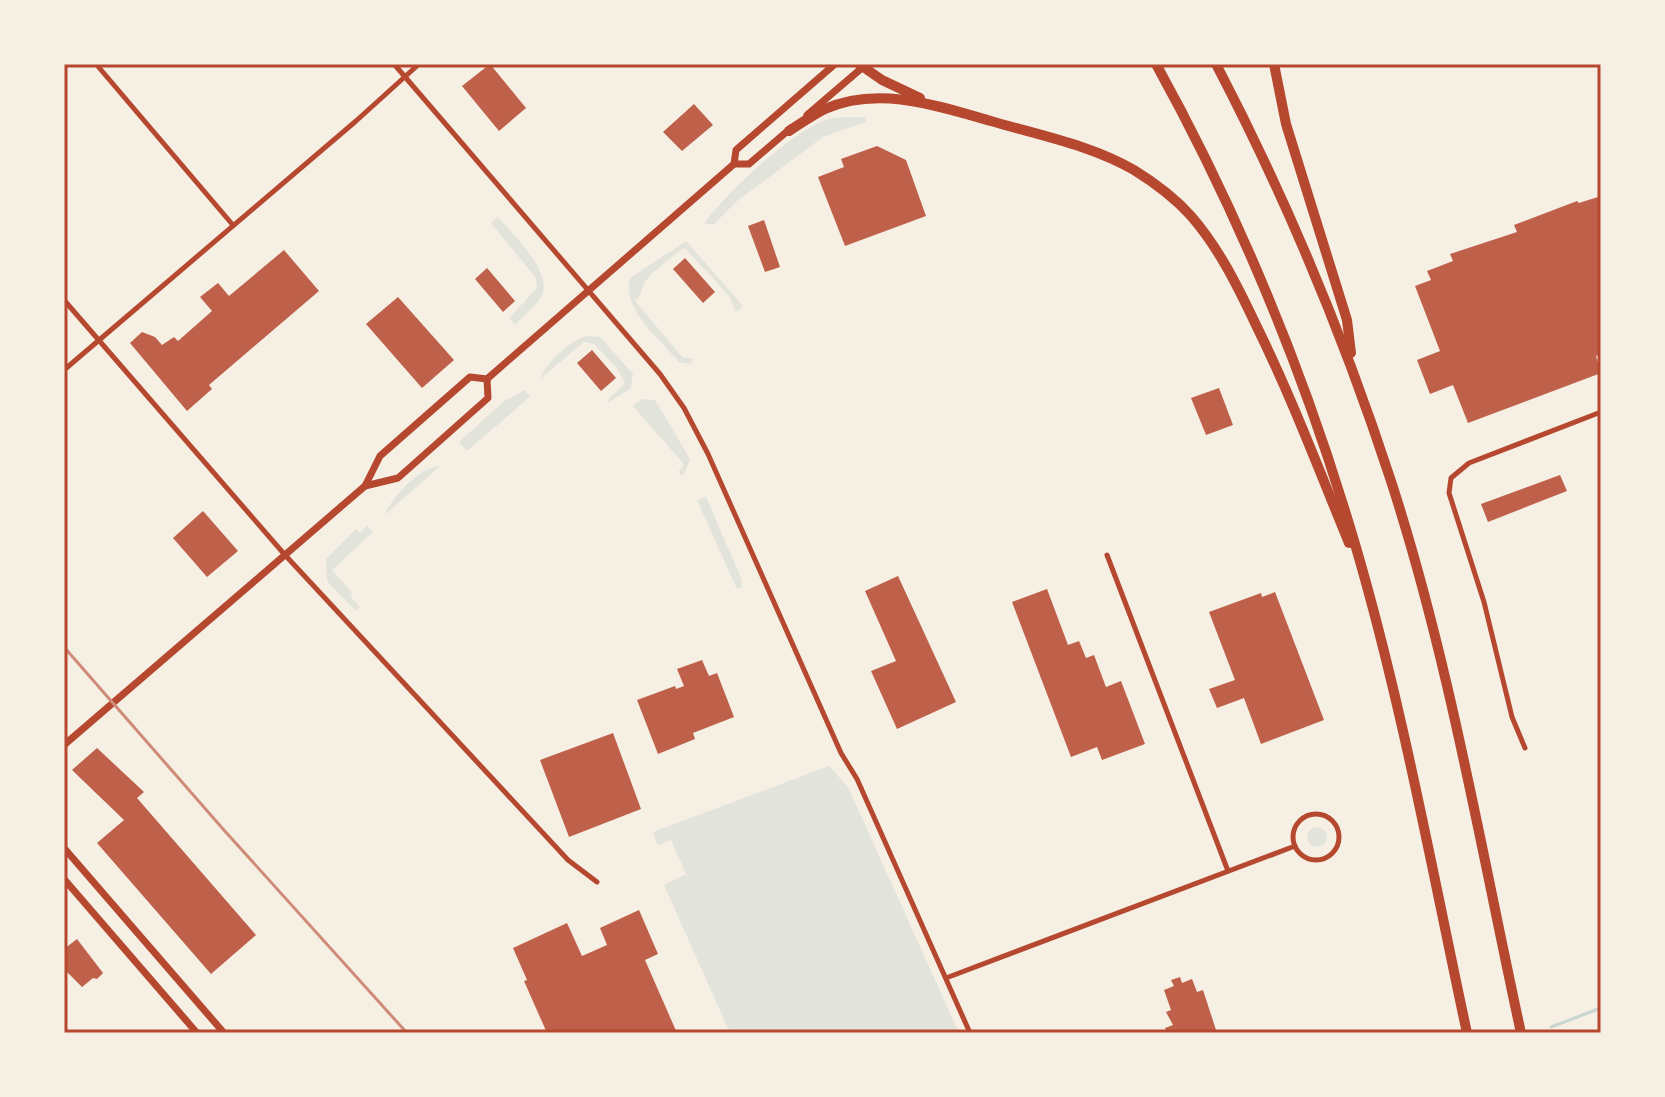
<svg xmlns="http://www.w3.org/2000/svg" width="1665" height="1097" viewBox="0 0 1665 1097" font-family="'DejaVu Sans',sans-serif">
<rect width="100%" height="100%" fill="#f6efe4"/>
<!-- green -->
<g fill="#e2e4dc">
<path d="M867,117L865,122L823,137L737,201L713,225L704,223C728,192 792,130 829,119C840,116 855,118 867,117Z"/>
<path d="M498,217C512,233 555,274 541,297C535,307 523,316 515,325L509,318L537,288L536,278L491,223Z"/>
<path d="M686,241L743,306L736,312L729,296L685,248C676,252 648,275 644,284C641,292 641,295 635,301L683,358H693L691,364L679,362C660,339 622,311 630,278Z"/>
<path d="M587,336L600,337L633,374L631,388L608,403L607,401L625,383L616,367L594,344L584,342L540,379C546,364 569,340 587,336Z"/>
<path d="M525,390L530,397L467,451L459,442L504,401Z"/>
<path d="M642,399L655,400L686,452L690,460L684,474L680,475L679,470L683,468V463L633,406Z"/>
<path d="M440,466L387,513H385C395,494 419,468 440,466Z"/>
<path d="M706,497L741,578L742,586L737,589L697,500Z"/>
<path d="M367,525L373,532L332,570L352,593L350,596L360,607L356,611L327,581L326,559L356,529L360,533Z"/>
<path d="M829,766L848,787L959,1033H730L664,885L686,874L671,840L658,845L653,832Z"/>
<circle cx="1317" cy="837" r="10"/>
</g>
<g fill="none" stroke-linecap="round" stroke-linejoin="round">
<!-- stream -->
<path stroke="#c9d6d2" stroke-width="3" d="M1551,1027L1601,1008"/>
</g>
<!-- building -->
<g fill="#bf614a">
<path d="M490,64L526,108L499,131L462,86Z"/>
<path d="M694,104L713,125L682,151L663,132Z"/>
<path d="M877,146L906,160L926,216L845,246L818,177L844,167L841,159Z"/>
<path d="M1601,196V354L1596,356L1601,373L1468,423L1453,385L1430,394L1417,360L1440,351L1415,286L1431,280L1427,271L1453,261L1450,254L1517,232L1514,225L1577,201L1579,203Z"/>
<path d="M764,220L780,267L765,272L748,226Z"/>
<path d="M284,250L319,291L209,385L212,389L187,411L130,343L142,332L155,337L162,345L174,337L178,341L212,311L200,297L218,283L229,296Z"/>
<path d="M685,258L715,292L703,303L673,269Z"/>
<path d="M487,268L515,301L503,312L475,279Z"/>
<path d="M398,297L454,360L422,388L366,324Z"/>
<path d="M592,350L616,378L601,391L577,363Z"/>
<path d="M1219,388L1233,425L1206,435L1191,398Z"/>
<path d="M1560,475L1567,491L1488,522L1481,504Z"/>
<path d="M203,511L238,551L207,577L173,538Z"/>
<path d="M898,576L956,702L897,729L871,671L896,661L865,591Z"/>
<path d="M1047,589L1068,645L1079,641L1086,658L1094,655L1106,687L1121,681L1145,744L1102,760L1097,747L1071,757L1012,602Z"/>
<path d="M1275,592L1324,720L1261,744L1244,698L1217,708L1209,689L1235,680L1209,612L1261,593L1262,597Z"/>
<path d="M702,660L709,676L717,673L734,717L693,733L695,739L658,754L637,700L675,686L676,689L684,686L677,669Z"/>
<path d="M613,733L641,809L569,837L540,760Z"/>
<path d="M97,748L144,792L137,798L256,935L211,974L97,843L124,820L72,770Z"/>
<path d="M639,910L658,954L645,960L677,1033H547L524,981L527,980L513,948L567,923L582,956L607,945L600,928Z"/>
<path d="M77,939L103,973L97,979L93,978L82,987L64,969V949Z"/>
<path d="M1180,977L1182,983L1192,979L1197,992L1203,990L1217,1033H1167L1165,1028L1173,1025L1166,1012L1171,1010L1164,990L1174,986L1171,980Z"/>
</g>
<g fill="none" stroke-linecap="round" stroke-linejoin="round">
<!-- minor -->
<g stroke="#b5482f" stroke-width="5">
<path d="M96,64L232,224"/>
<path d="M394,64L660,374L684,408L708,454L841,753L857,779L970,1033"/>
<path d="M64,300L285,555L568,860L597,882"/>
<path d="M64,370L356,121L419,64"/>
<path d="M1107,555L1228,871"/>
<path d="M1525,748L1512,717L1484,602L1449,493L1451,478L1469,463L1601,412"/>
<circle cx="1316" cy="837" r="23"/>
<path d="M946,978L1295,846"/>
</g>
<!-- secondary -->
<g stroke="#b5482f" stroke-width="7">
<path d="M807,115L863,67"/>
<path d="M734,164H749L791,128"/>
<path d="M365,486L398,478L488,398L487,379"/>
<path d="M64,745L365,486L380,456L470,377L487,379L734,164L736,150L835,64"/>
<path d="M64,848L224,1033"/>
<path d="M64,879L197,1033"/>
</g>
<!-- motorway -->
<g stroke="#b5482f" stroke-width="10">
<path d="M859,64L882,80L920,98"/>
<path d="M1156,64C1240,216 1306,377 1355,544C1402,704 1432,870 1467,1033"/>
<path d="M1216,64C1286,198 1344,337 1391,481C1449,660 1481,849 1521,1033"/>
<path d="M1274,64L1286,124L1347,320L1351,353"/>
<path d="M789,131C801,123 813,115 825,109C878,85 938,106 991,121C1038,135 1091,145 1134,170C1155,183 1175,198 1191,216C1219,248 1238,287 1256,325C1291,396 1319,470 1349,543"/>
</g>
<!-- rail -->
<path stroke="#cf8b77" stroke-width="3" d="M64,647L223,829L407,1033"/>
</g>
<!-- border -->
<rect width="1665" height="1097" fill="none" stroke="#f6efe4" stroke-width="132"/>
<rect x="66" y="66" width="1533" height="965" fill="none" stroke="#b5482f" stroke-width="3"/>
</svg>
